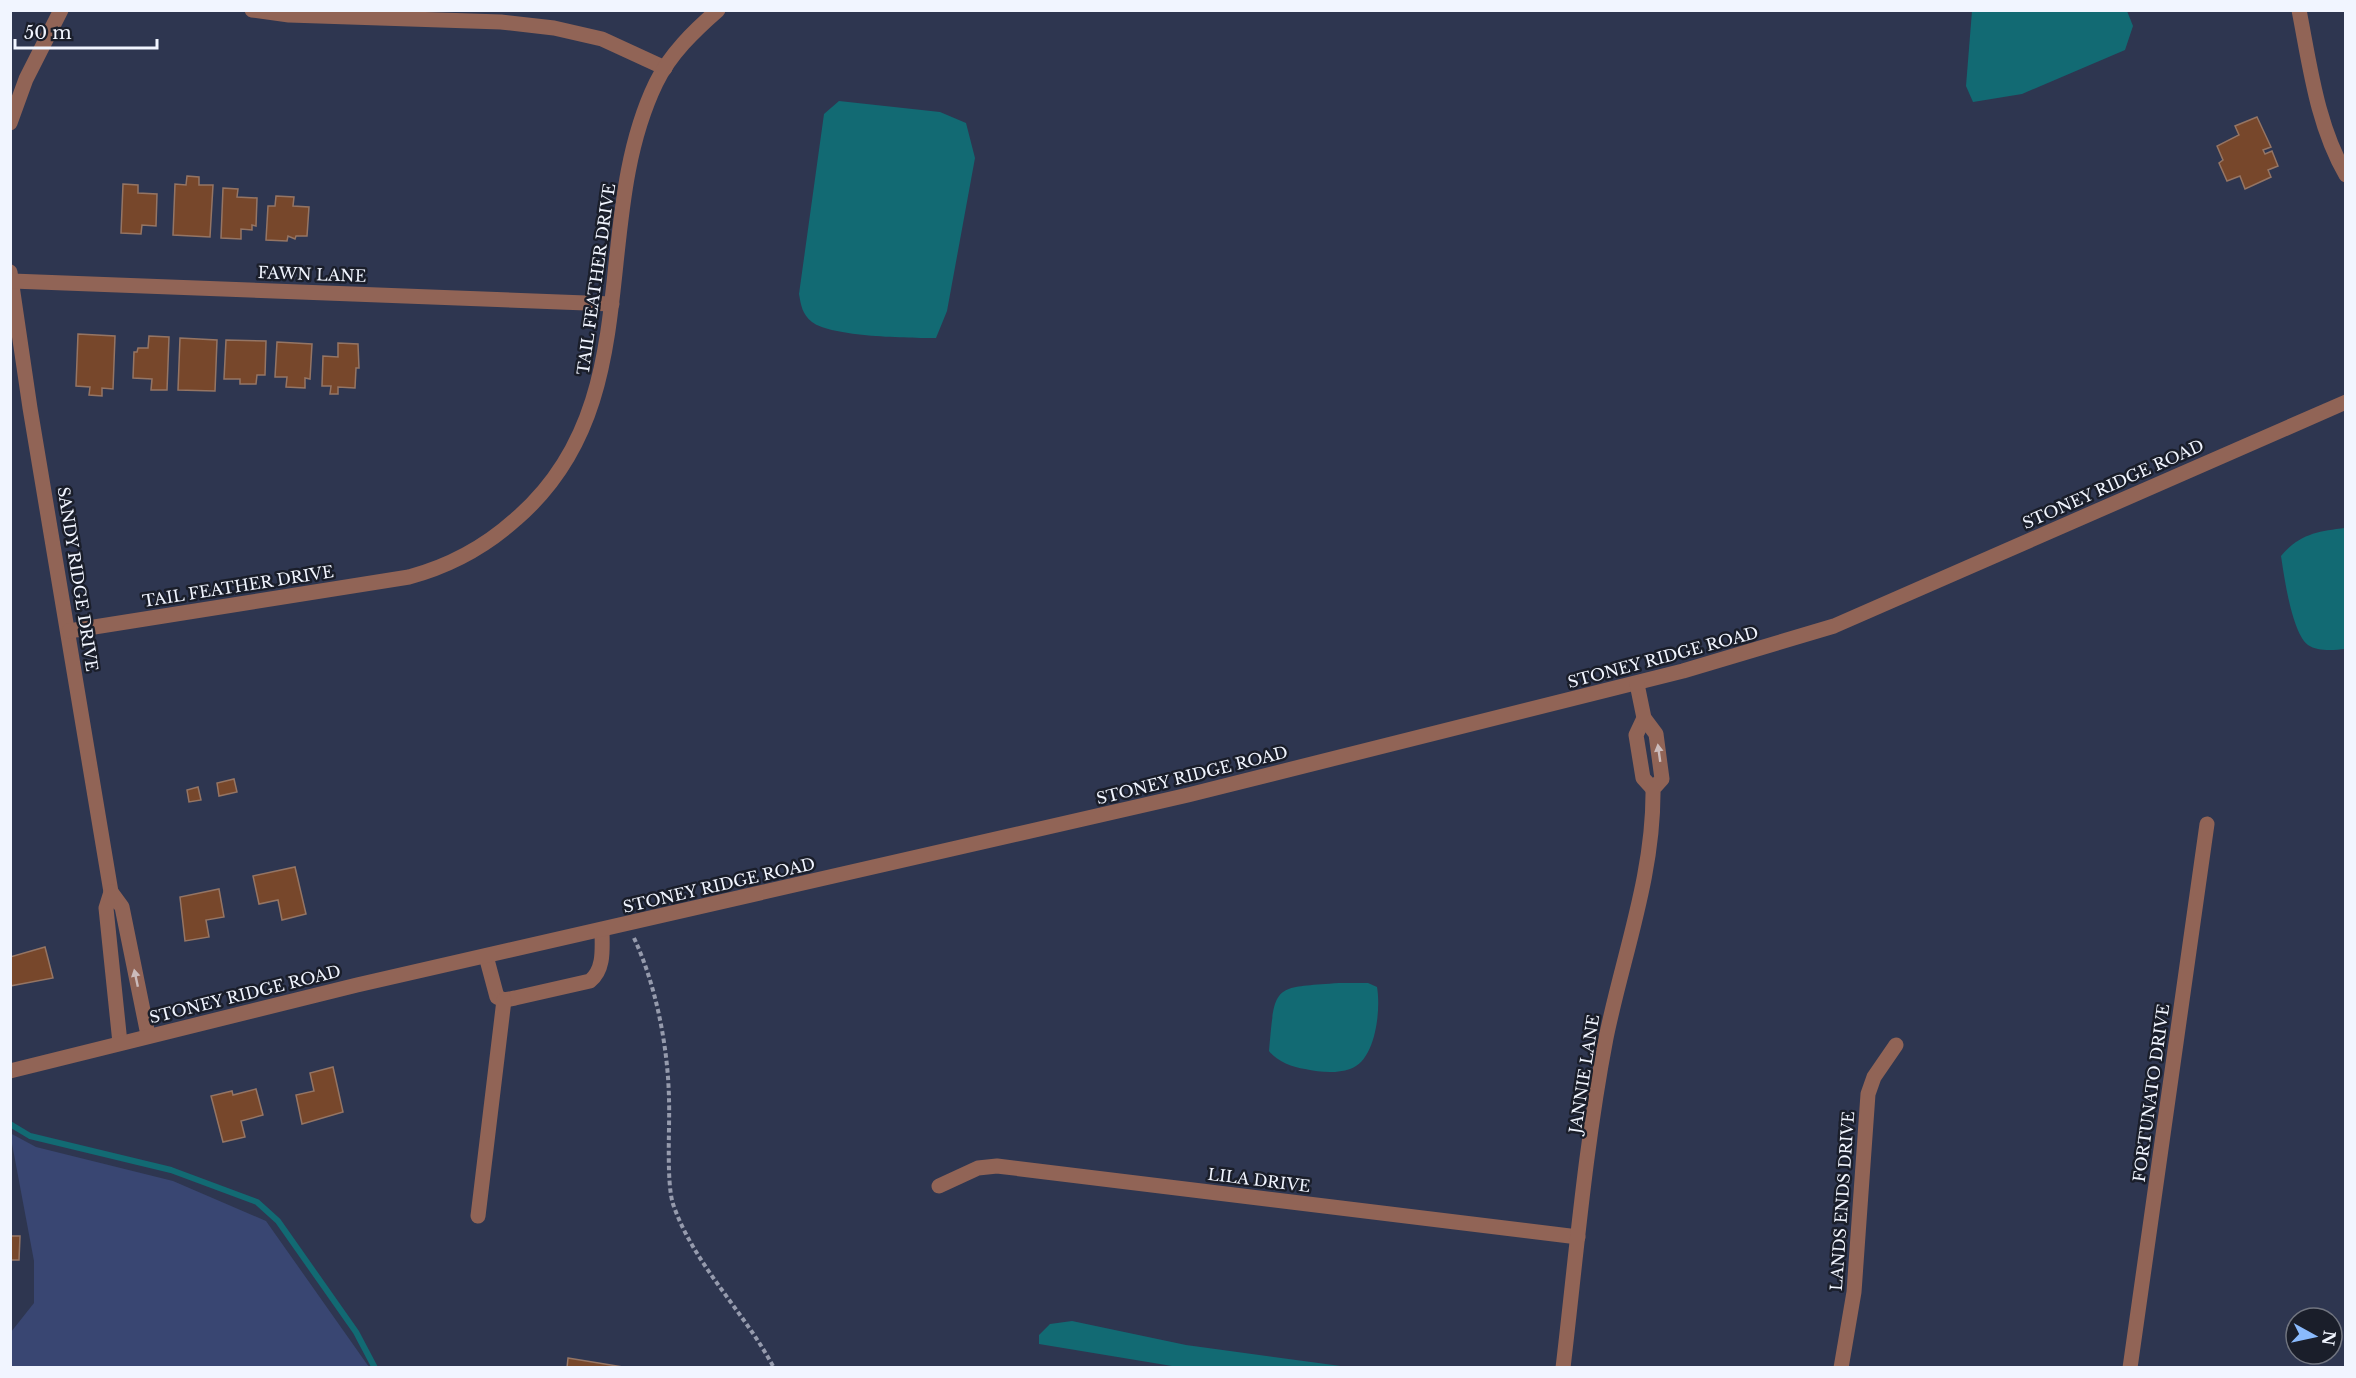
<svg xmlns="http://www.w3.org/2000/svg" width="2356" height="1378" viewBox="0 0 2356 1378" font-family="'Libre Baskerville',serif">
<rect width="100%" height="100%" fill="#2e3650"/>
<!-- green -->
<path fill="#394672" d="M10,1133L36,1147L173,1181L266,1221L369,1367H11V1332L34,1303V1261Z"/>
<!-- water -->
<g fill="#126a73">
<path d="M1972,11H2127L2133,26L2125,50L2022,94L1973,102L1966,86Z"/>
<path d="M839,101L940,112L966,123L975,158L947,311L936,338C910,338 831,337 812,322C802,314 801,305 799,294L824,114Z"/>
<path d="M2345,528V649C2335,650 2318,652 2308,645C2292,633 2284,576 2281,556C2299,534 2319,531 2345,528Z"/>
<path d="M1339,983H1368L1377,987C1381,1009 1376,1061 1350,1069C1335,1074 1320,1072 1305,1069C1293,1068 1275,1060 1269,1051C1275,983 1273,988 1339,983Z"/>
<path d="M1072,1321L1186,1345L1348,1367H1178L1039,1344V1335L1050,1324Z"/>
</g>
<g fill="none" stroke-linecap="round" stroke-linejoin="round">
<!-- stream -->
<path stroke="#126a73" stroke-width="6" d="M10,1124L30,1136L171,1170L257,1202L278,1221L356,1332L375,1368"/>
</g>
<!-- building -->
<g fill="#77472b" stroke="#957564" stroke-width="1.5">
<path d="M2257,117L2271,147L2263,150L2265,154L2272,151L2278,166L2268,170L2271,177L2245,189L2240,176L2227,181L2219,163L2223,160L2217,146L2239,135L2235,126Z"/>
<path d="M187,176L199,177V185H213L210,237L173,235L175,184L186,185Z"/>
<path d="M123,184L138,185V193L157,194L156,226L142,225L141,234L121,233Z"/>
<path d="M223,188L238,189L237,197L257,198L256,226L252,225V230L241,229V239L221,238Z"/>
<path d="M276,196L294,197L293,206L309,207L307,236H296L295,239L288,236L287,241L266,240L268,206H275Z"/>
<path d="M78,334L115,336L113,389L102,388V396L89,395L90,387L76,386Z"/>
<path d="M149,336L169,337L167,390H151L152,379L133,378L134,352H137L138,348H148Z"/>
<path d="M180,338L217,340L215,391L178,390Z"/>
<path d="M226,340L266,341L265,375H257L256,384H240V379H224Z"/>
<path d="M277,342L312,344L310,379L305,378V388L286,387L287,377H275Z"/>
<path d="M338,343L358,344L359,368H356L355,388L338,387V394H330L331,386H322L323,356L338,357Z"/>
<path d="M234,779L237,792L219,796L217,783Z"/>
<path d="M198,787L201,800L189,802L187,790Z"/>
<path d="M295,867L306,914L282,920L278,900L259,904L253,876Z"/>
<path d="M219,889L224,917L206,920L209,937L185,941L180,897Z"/>
<path d="M45,947L53,978L10,986V957Z"/>
<path d="M333,1067L343,1112L302,1124L296,1095L314,1091L310,1073Z"/>
<path d="M256,1089L263,1115L241,1121L245,1137L223,1142L211,1096L232,1091L233,1095Z"/>
<path d="M10,1236H20L19,1260H10Z"/>
<path d="M568,1358L629,1368H567Z"/>
</g>
<g fill="none" stroke-linecap="round" stroke-linejoin="round">
<!-- path -->
<path stroke="#969bad" stroke-width="4" stroke-dasharray="4.5 3" stroke-linecap="butt" d="M634,938C656,985 668,1047 669,1099C670,1125 666,1181 673,1204C694,1265 744,1311 774,1368"/>
<!-- minor -->
<g stroke="#916456" stroke-width="15">
<path d="M252,10L289,15L501,22L554,28L602,39L665,68"/>
<path d="M2299,10C2310,66 2317,125 2346,175"/>
<path d="M10,123L26,79L61,10"/>
<path d="M10,272L30,408L111,892"/>
<path d="M12,281L612,304"/>
<path d="M69,631L409,577C450,566 485,547 516,519C650,404 588,224 656,83C670,54 694,31 718,10"/>
<path d="M1644,718L1636,735L1643,778L1653,789"/>
<path d="M486,956L497,997L504,1000L515,998L590,981C605,969 602,947 602,930"/>
<path d="M120,1043L106,908L111,892L122,907L148,1035"/>
<path d="M10,1071L357,985L1188,795L1683,671L1834,626L2346,402"/>
<path d="M939,1186L978,1168L997,1166L1578,1237"/>
<path d="M478,1216L504,1000"/>
<path d="M1563,1368C1576,1258 1585,1147 1606,1038C1623,955 1654,875 1653,789L1662,779L1656,734L1644,718L1637,684"/>
<path d="M1841,1368L1854,1292L1868,1094L1874,1077L1896,1045"/>
<path d="M2130,1368L2207,824"/>
</g>
</g>
<!-- one-way arrows -->
<defs><path id="oneway-solid" d="M-6-.8H1V-3.2L6.5 0L1 3.2V.8H-6Z" transform="scale(1.5)"/></defs>
<g fill="#cbbbbb">
<use href="#oneway-solid" transform="translate(1659 753) rotate(-98)"/>
<use href="#oneway-solid" transform="translate(136 978) rotate(-102)"/>
</g>
<g text-anchor="middle" stroke-width="5" stroke-linejoin="round" paint-order="stroke">
<!-- street labels -->
<g font-size="16" fill="#f1f5ff" stroke="#1a1e2a">
<text transform="translate(312 274) rotate(2)" y="6">FAWN LANE</text>
<text transform="translate(596 279) rotate(-82)" y="6">TAIL FEATHER DRIVE</text>
<text transform="translate(2113 484) rotate(-24)" y="6">STONEY RIDGE ROAD</text>
<text transform="translate(78 579) rotate(81)" y="6">SANDY RIDGE DRIVE</text>
<text transform="translate(238 586) rotate(-9)" y="6">TAIL FEATHER DRIVE</text>
<text transform="translate(1663 657) rotate(-15)" y="6">STONEY RIDGE ROAD</text>
<text transform="translate(1192 775) rotate(-14)" y="6">STONEY RIDGE ROAD</text>
<text transform="translate(719 885) rotate(-13)" y="6">STONEY RIDGE ROAD</text>
<text transform="translate(245 994) rotate(-14)" y="6">STONEY RIDGE ROAD</text>
<text transform="translate(1584 1074) rotate(-81)" y="6">JANNIE LANE</text>
<text transform="translate(2151 1093) rotate(-82)" y="6">FORTUNATO DRIVE</text>
<text transform="translate(1259 1180) rotate(7)" y="6">LILA DRIVE</text>
<text transform="translate(1842 1201) rotate(-86)" y="6">LANDS ENDS DRIVE</text>
</g>
</g>
<!-- border -->
<rect width="2356" height="1378" fill="none" stroke="#f1f5ff" stroke-width="24"/>
<!-- north arrow -->
<g transform="translate(2314 1336) rotate(98)"><circle r="28" fill="#1a1e2a" stroke="#70747f" stroke-width="1.5"/>
<path d="M0-4.5L10 22L0 15L-10 22Z" fill="#8abafc"/>
<text y="-9" font-size="16" font-weight="bold" text-anchor="middle" fill="#f1f5ff">N</text>
</g>
<!-- scale -->
<path d="M15 39v9h142v-9" fill="none" stroke="#f1f5ff" stroke-width="3"/>
<text x="24" y="39" font-size="18" fill="#f1f5ff" stroke="#1a1e2a" stroke-width="4.5" paint-order="stroke">50 m</text>
</svg>
